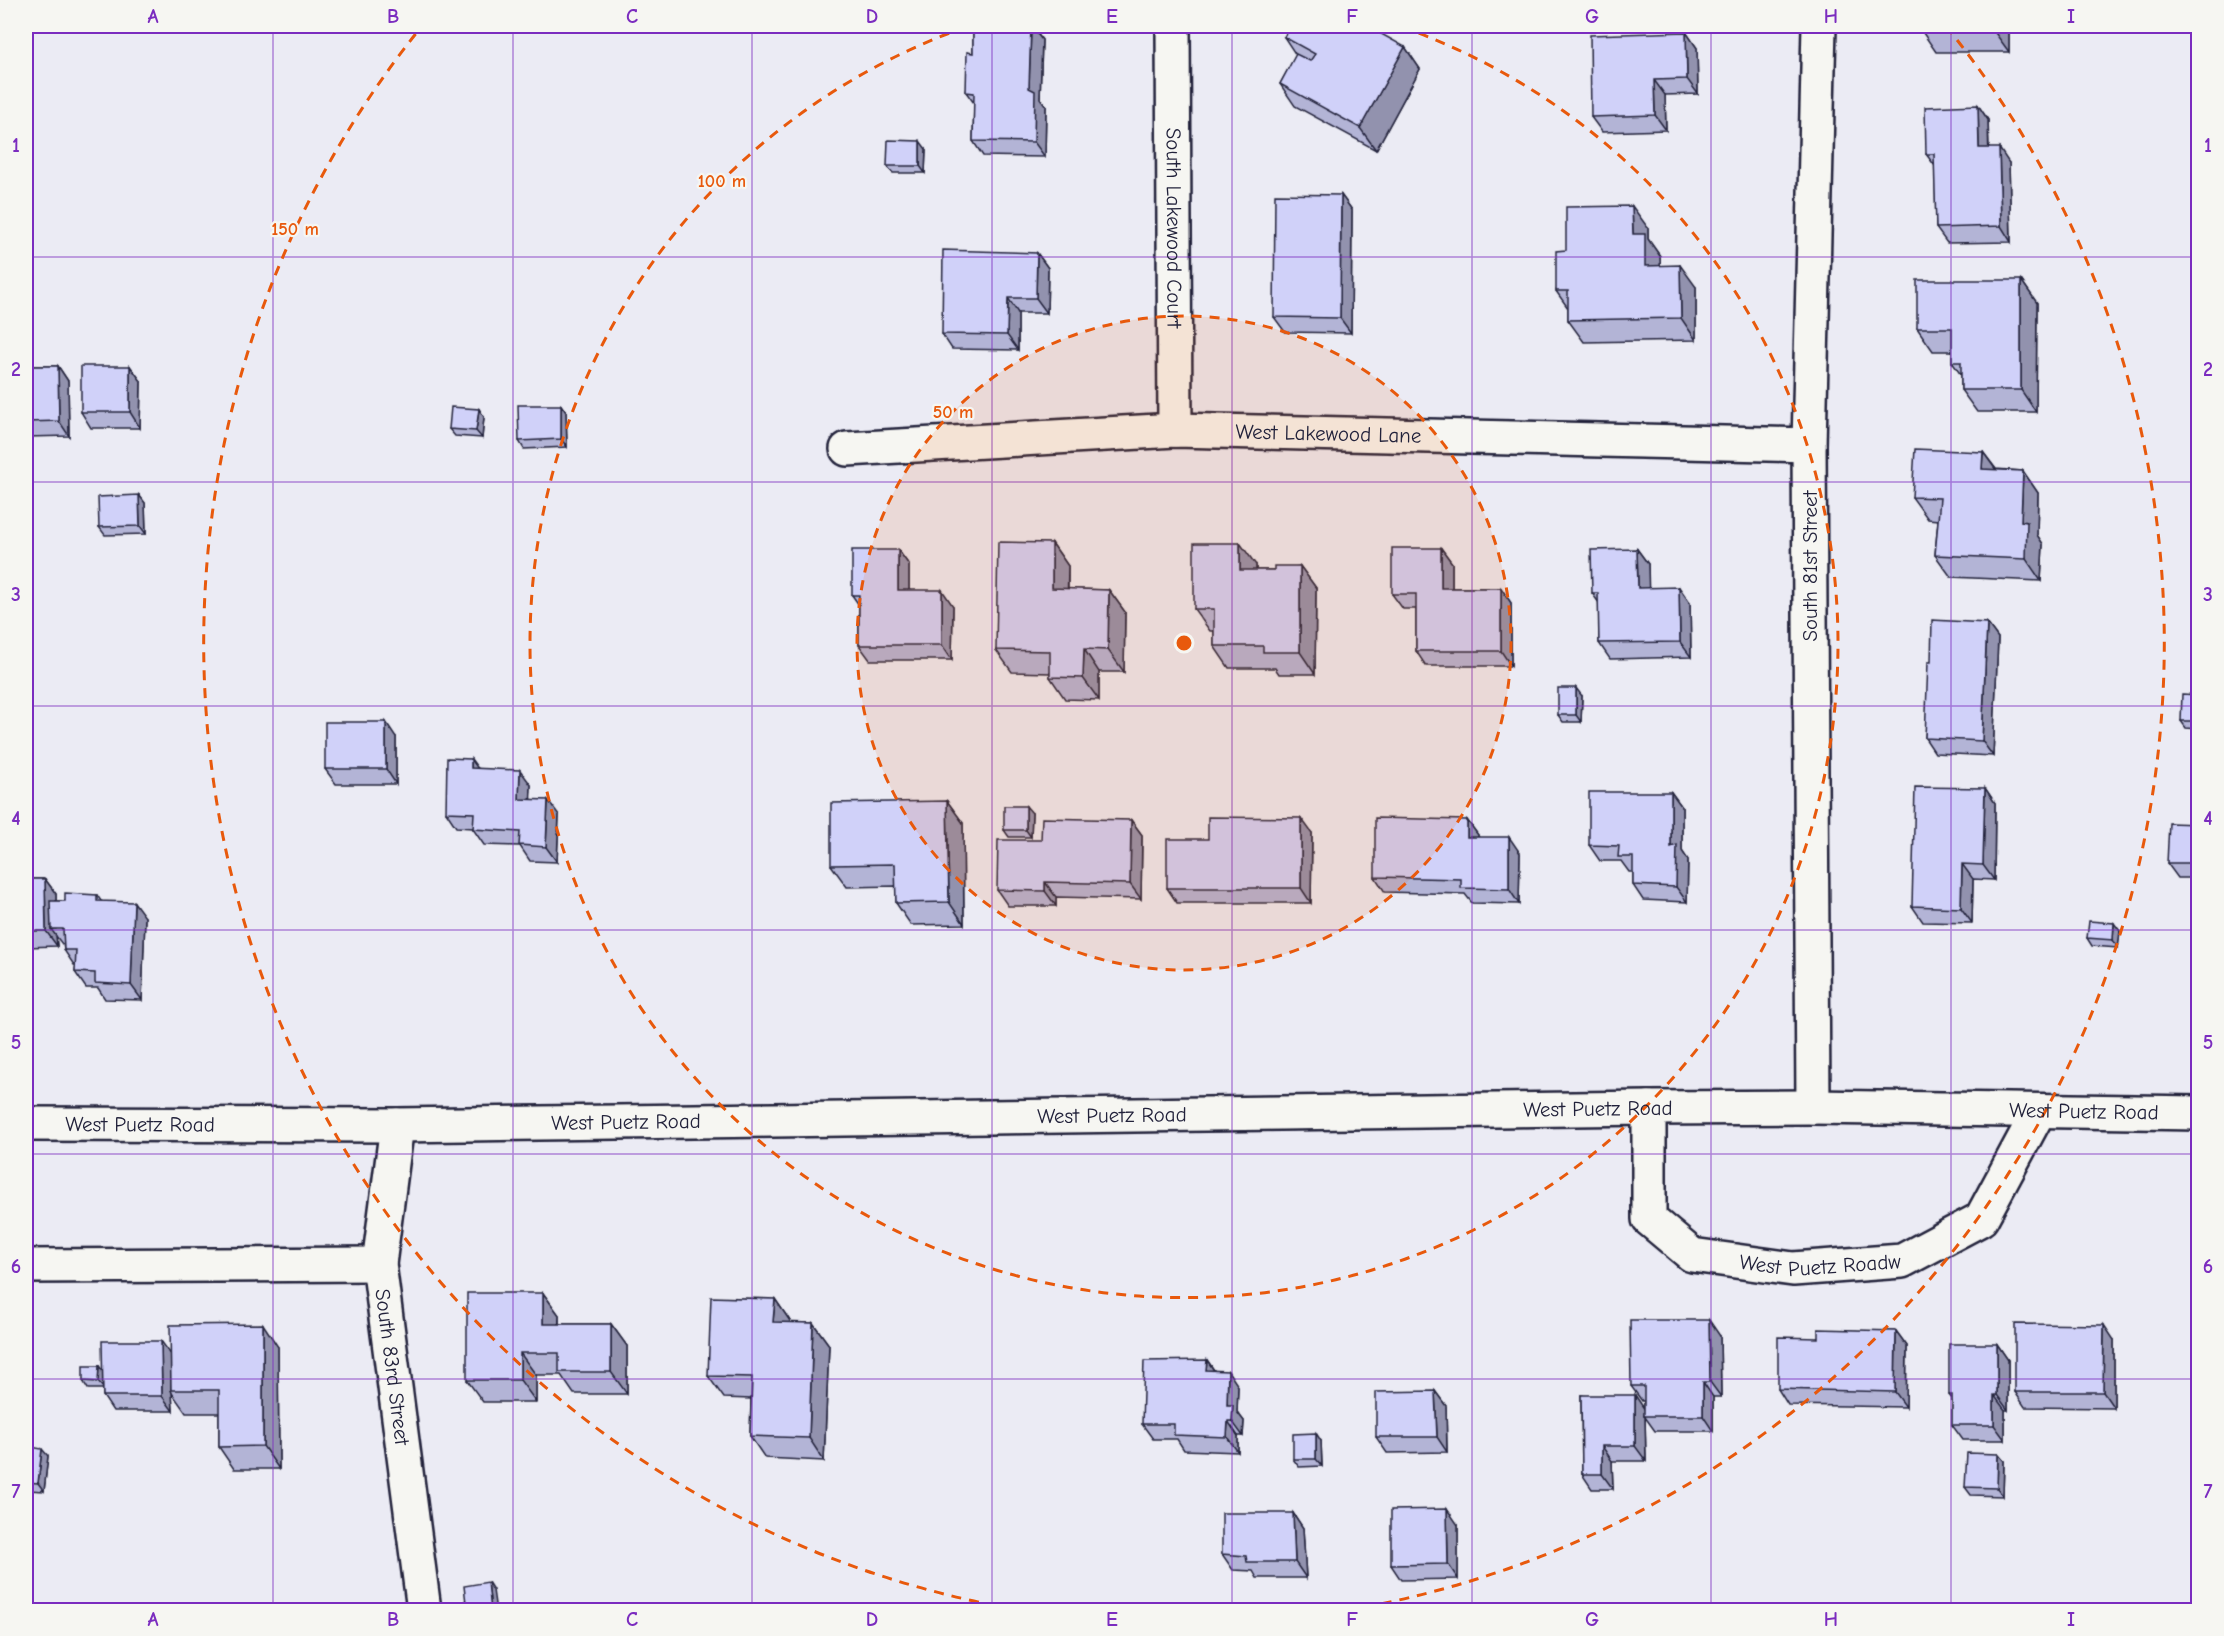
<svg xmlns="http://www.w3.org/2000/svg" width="2224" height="1636" viewBox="0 0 2224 1636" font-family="'Comic Neue',sans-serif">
<rect width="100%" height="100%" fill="#ebebf4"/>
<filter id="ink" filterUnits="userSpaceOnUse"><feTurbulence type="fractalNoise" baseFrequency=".0167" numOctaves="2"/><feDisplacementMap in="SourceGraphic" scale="12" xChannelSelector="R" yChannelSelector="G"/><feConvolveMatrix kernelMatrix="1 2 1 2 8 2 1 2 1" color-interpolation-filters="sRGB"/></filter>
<g filter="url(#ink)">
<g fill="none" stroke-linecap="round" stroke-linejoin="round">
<defs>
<g id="street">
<path id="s1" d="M1173,26L1175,430"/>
<path id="s2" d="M847,449L1175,430L1809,445"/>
<path d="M1813,1107L1809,445L1819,26"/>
<path id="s3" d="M1649,1108V1219L1692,1255L1793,1269L1902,1261L1981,1219L2039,1111"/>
<path id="s4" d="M397,1125L379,1264L424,1610"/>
<path d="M26,1266L379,1264"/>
</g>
<g id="secondary">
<path id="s5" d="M26,1124L397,1125L1649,1108L1813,1107L2198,1113"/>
</g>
</defs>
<!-- street casing -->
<use href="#street" stroke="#22223b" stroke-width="38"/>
<!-- secondary casing -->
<use href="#secondary" stroke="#22223b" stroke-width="38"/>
<!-- street -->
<use href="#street" stroke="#f6f6f2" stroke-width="33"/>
<!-- secondary -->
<use href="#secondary" stroke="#f6f6f2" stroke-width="33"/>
</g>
<!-- wall -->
<g fill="#b3b4d6" stroke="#22223b" stroke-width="1.5">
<path d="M973,26H1032L1042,40L1040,98L1046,106L1045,157L983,156L973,141L974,103L966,92L973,53Z"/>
<path d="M1921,26H2009V52H1936L1921,30Z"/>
<path d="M1686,32L1697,48L1698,94L1665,95L1666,130L1602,132L1591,117Z"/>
<path d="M1284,37L1405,47L1420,69L1376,150L1295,106L1280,84L1296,55Z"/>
<path d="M1978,105L1988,120L1989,148L2009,163L2011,242L1947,243L1936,228L1935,166L1926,154Z"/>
<path d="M926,149L925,173H893L887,166Z"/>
<path d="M1341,195L1352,210L1351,333L1285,332L1274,317Z"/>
<path d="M1648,228V239L1660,256V266L1696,287V340L1584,342L1568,320V308L1556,291L1566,250Z"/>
<path d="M1037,253L1048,268L1047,313H1018V350L952,349L942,334Z"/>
<path d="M2021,280L2037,303L2036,412H1977L1961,390V375L1952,362V351H1933L1917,328Z"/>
<path d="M26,366H58L68,381L69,436L26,437Z"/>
<path d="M130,366L141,381L140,428H91L81,412Z"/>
<path d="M561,405L566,412L567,447L524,449L519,441Z"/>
<path d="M479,409L484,417L482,438L455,436L449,429Z"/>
<path d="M1983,452L1996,469L2023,471L2038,493L2037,535L2043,544L2041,581L1951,577L1935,555L1938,520L1928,519L1912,497Z"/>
<path d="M139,495L145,503L146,534L105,535L99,527Z"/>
<path d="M1052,543L1068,566V589L1109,590L1125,612L1124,672H1099V700L1065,699L1050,677V673L1012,672L996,650Z"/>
<path d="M1441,548L1452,563V588H1501L1511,603V666H1426L1416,651V609H1403L1392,594Z"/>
<path d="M1637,549L1648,564V588L1690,603L1691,657L1610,659L1599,643V603L1592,593Z"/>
<path d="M898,550L909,565V590L953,606L952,660H870L859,645V605L852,595Z"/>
<path d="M1256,565V570H1274L1300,566L1316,588L1315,674H1279L1275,668H1229L1214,646V631H1210L1194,609Z"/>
<path d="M1987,623L1998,638L1993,756L1935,753L1925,738L1931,662Z"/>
<path d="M2199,695V729L2186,728L2181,721Z"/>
<path d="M1582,696L1581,722H1563L1558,715Z"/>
<path d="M396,737V784H336L325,769Z"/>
<path d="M477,768L531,785L530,799L559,815L557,862L530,861L520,846L484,845L473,829V828L456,827L446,812Z"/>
<path d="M1985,788L1995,803L1994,880L1973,879L1972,923L1923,922L1912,906Z"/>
<path d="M1671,792L1682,807V851L1688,860L1687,902L1643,900L1633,885V872H1629L1621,861H1600L1589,845Z"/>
<path d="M947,801L963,823L964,924L911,925L896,903V886L847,887L831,865Z"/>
<path d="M1032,813L1031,837H1009L1004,830Z"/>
<path d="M1131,820L1142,835L1141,899L1056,897V906H1008L997,890L1041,840Z"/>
<path d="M1467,820L1478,835V837L1520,853L1519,904L1472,903L1465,894L1385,892L1375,877Z"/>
<path d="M2199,824V878H2178L2167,863Z"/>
<path d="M1312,833L1311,903H1177L1167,888L1208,839Z"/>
<path d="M26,879H45L56,894V901H65L97,895L101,901L145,917L142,1000L105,999L98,988H86L75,972L76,965H74L64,950L63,944H62L56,936L57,946L26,947Z"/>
<path d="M2120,931L2118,948L2092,946L2087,938Z"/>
<path d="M543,1293L559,1315V1324H611L627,1346V1394H574L561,1375H536V1402H483L467,1380Z"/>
<path d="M775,1299L790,1321V1323H813L829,1345L824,1461L765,1458L750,1436L751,1399L724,1398L708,1376Z"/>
<path d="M1896,1331L1907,1346L1906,1407L1788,1405L1778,1389L1818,1338Z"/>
<path d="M1720,1336L1721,1397H1713V1431H1655L1645,1417L1646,1461H1612L1613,1489H1592L1582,1474L1581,1395L1644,1408V1401H1642L1631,1386Z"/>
<path d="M2114,1340V1408L2025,1407L2015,1392Z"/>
<path d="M1997,1344L2008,1360V1410H2005V1440H1963L1952,1425V1399L1949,1395Z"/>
<path d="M278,1347L279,1469H234L219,1447V1413H186L172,1393L173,1411H113L103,1396V1389H88L83,1381L99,1366L102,1371L171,1354Z"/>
<path d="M1207,1360L1214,1370L1238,1386L1237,1412L1244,1421L1243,1436H1238V1452L1184,1450L1177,1439H1153L1142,1424Z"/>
<path d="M1435,1391L1446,1406L1447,1452L1387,1453L1376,1437Z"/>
<path d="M1321,1441L1322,1466L1299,1467L1293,1459Z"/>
<path d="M1998,1454L2004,1461L2003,1496L1971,1495L1965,1487Z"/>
<path d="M48,1456L44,1491L28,1490L26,1486V1482Z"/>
<path d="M1293,1513L1303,1528L1306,1578H1257L1253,1571L1233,1570L1222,1554Z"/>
<path d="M1458,1525V1579L1401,1580L1391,1565Z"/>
</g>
<!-- shaded-wall -->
<g fill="#9292ae" stroke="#22223b" stroke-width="1.5">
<path d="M1031,26L1042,40L1040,98L1046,106L1045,157L1034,142L1029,88Z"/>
<path d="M1993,26H2009V52L1993,30Z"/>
<path d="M1686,32L1697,48L1698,94L1687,79Z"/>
<path d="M1405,47L1420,69L1376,150L1360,128Z"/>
<path d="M1654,80L1665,95L1666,130L1655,115Z"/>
<path d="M1978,105L1988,120L1989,163L1979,148Z"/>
<path d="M920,141L926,149L925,173L920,166Z"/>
<path d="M1999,148L2009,163L2011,242L2001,226Z"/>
<path d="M1341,195L1352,210L1351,333L1340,318Z"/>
<path d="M1632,206L1648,228V239L1660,256L1661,288L1645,266L1633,234Z"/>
<path d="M1037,253L1048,268L1047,313L1036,298Z"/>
<path d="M1680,265L1696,287V340L1681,318Z"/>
<path d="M2021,280L2037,303L2036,412L2021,390Z"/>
<path d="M1008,298L1018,313V350L1007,335Z"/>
<path d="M58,366L68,381L69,436L59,421Z"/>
<path d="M130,366L141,381L140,428L130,412Z"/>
<path d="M561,405L566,412L567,447L561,439Z"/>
<path d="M479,409L484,417L482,438L476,431Z"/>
<path d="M1983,452L1999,474L1982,469Z"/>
<path d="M2023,471L2038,493L2037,535L2043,544L2041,581L2026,559L2021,521Z"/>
<path d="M139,495L145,503L146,534L140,526Z"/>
<path d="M1052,543L1068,566L1067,611L1052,588Z"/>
<path d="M1240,543L1256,565V592L1240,570Z"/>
<path d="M1441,548L1452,563V603L1441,588Z"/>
<path d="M1637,549L1648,564L1649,603L1638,588Z"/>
<path d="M898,550L909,565V605L898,590Z"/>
<path d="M1300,566L1316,588L1315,674L1300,652Z"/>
<path d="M1679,587L1690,603L1691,657L1680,642Z"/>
<path d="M1501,588L1511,603V666L1501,651Z"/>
<path d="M942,590L953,606L952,660L942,645Z"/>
<path d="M1109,590L1125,612L1124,672L1108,650Z"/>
<path d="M1987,623L1998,638L1993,756L1982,741Z"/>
<path d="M1084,649L1099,672V700L1083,678Z"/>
<path d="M1576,688L1582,696L1581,722L1576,715Z"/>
<path d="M386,722L396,737V784L386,769Z"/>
<path d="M471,759L482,774L471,768Z"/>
<path d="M520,770L531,785L530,814L519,799Z"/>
<path d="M1985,788L1995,803L1994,880L1983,865Z"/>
<path d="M1671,792L1682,807V851L1688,860L1687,902L1676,887L1671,847Z"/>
<path d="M548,800L559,815L557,862L546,847Z"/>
<path d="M947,801L963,823L964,924L949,902Z"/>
<path d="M1026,806L1032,813L1031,837L1026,830Z"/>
<path d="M1301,818L1312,833L1311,903L1301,888Z"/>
<path d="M1131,820L1142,835L1141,899L1130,884Z"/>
<path d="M1467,820L1478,835V852L1467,837Z"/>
<path d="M1509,837L1520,853L1519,904L1509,889Z"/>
<path d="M1962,864L1973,879L1972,923L1961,908Z"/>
<path d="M45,879L56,894V929H51L56,936L57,946L46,931Z"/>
<path d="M1045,882L1056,897V906L1045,891Z"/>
<path d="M134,902L145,917L142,1000L131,985Z"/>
<path d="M2114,923L2120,931L2118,948L2113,940Z"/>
<path d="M543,1293L559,1315L558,1346L543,1324Z"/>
<path d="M775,1299L790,1321L789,1344L773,1322Z"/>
<path d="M1709,1320L1720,1336L1721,1397L1710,1382Z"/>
<path d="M813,1323L829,1345L824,1461L809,1438Z"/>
<path d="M263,1324L278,1347L279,1469L263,1446Z"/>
<path d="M611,1324L627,1346V1394L611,1372Z"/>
<path d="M2104,1325L2114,1340V1408L2103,1392Z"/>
<path d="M1896,1331L1907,1346L1906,1407L1895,1392Z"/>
<path d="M161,1341L172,1356L171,1390L172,1393L173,1411L162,1396Z"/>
<path d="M1997,1344L2008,1360V1410L1997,1395Z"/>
<path d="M520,1353L536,1375V1402L520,1380Z"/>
<path d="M1207,1360L1217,1375L1206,1370Z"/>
<path d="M99,1366L105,1374L104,1389L98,1382Z"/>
<path d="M1228,1371L1238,1386L1237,1412L1244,1421L1243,1436L1232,1421L1227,1405Z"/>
<path d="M1703,1382L1713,1397V1431L1703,1416Z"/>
<path d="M1435,1391L1446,1406L1447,1452L1437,1437Z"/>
<path d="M1635,1395L1645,1410L1644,1416L1645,1417L1646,1461L1635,1446Z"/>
<path d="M1994,1395L2005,1410V1440L1994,1425Z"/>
<path d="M1228,1421L1238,1436V1452L1227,1437Z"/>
<path d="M1316,1433L1321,1441L1322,1466L1316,1459Z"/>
<path d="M1602,1446L1612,1461L1613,1489L1602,1474Z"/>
<path d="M42,1449L48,1456L44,1491L38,1483Z"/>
<path d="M1998,1454L2004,1461L2003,1496L1997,1488Z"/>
<path d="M1447,1509L1458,1525V1579L1448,1564Z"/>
<path d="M1293,1513L1303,1528L1306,1578L1295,1562Z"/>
<path d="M488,1582L493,1590L496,1611H491Z"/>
</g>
<!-- building -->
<g fill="#d0d1f9" stroke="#22223b" stroke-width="1.5">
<path d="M973,26H1031L1029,88L1035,91L1034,142L973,141L974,93L966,92L967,52L973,53Z"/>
<path d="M1290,26H1367L1405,47L1360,128L1280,84L1296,54L1310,61L1315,54L1284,37Z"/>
<rect x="1921" y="26" width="72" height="4"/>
<path d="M1686,32L1687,79L1654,80L1655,115L1591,117L1590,35Z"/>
<path d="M1978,105L1979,148H1999L2001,226L1936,228L1934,154H1926L1925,107Z"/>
<path d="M888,140L920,141V166H887Z"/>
<path d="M1275,194L1341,195L1340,318L1274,317Z"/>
<path d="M1632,206L1633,234H1645V266L1680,265L1681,318L1568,320V291H1556V251L1566,250V207Z"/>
<path d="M943,250L1037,253L1036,298H1008L1007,335L942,334Z"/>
<path d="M1917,280H2021V390H1961V362H1952V328H1917Z"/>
<path d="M26,366H58L59,421L26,422Z"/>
<rect x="81" y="366" width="49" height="46"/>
<path d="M518,405H561V439L519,441Z"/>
<path d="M451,407L479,409L476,431L449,429Z"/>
<path d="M1915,449L1983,452L1982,469L2023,471L2021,521L2027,522L2026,559L1935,555L1940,498L1912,497Z"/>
<path d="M139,495L140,526L99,527L98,497Z"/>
<path d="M998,542L1052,543V588L1109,590L1108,650L1084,649L1083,678L1050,677V651L996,650Z"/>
<path d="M1194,543H1240V570H1274V566H1300V652H1263V646H1214V609H1194Z"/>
<path d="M1392,548H1441V588H1501V651H1416V594H1392Z"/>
<path d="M1637,549L1638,588L1679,587L1680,642L1599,643L1598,593H1592L1591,550Z"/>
<path d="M852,550H898V590H942V645H859V595H852Z"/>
<path d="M1932,620L1987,623L1982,741L1925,738L1928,662H1931Z"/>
<rect x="1558" y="688" width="18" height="27"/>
<path d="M2182,694L2199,695V721H2181Z"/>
<rect x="325" y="722" width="61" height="47"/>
<path d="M447,758L471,759V768L520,770L519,799L548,800L546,847L519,845L520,832L473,829L474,813L446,812Z"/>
<path d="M1915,787L1985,788L1983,865L1962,864L1961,908L1912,906Z"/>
<path d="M1589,792H1671V847L1677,845L1676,887L1633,885V857H1618L1619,846L1589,845Z"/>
<path d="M947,801L949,902L896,903L895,864L831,865V803Z"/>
<rect x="1004" y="806" width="22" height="24"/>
<path d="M1208,817L1301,818V888H1167V839H1208Z"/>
<path d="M1042,818L1131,820L1130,884L1045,882V891L997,890L998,840H1041Z"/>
<path d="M1375,818L1467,820V837H1509V889L1461,888V879L1375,877Z"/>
<path d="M2169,823L2199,824V863H2167Z"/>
<path d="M26,879H45L46,931H26Z"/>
<path d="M65,893L97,895V901L134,902L131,985L95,983V973L75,972L76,950H64L63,929H51L50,901H65Z"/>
<path d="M2089,921L2114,923L2113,940L2087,938Z"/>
<path d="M467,1293H543V1324H611V1372H559V1353H520V1380H467Z"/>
<path d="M711,1297L775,1299L773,1322L813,1323L809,1438L750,1436L752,1377L708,1376Z"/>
<path d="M1630,1320H1709L1710,1382H1703V1416H1644V1386H1631Z"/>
<path d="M263,1324V1446L219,1447V1390H171L170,1325Z"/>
<path d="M2015,1324L2104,1325L2103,1392H2015Z"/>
<path d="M1818,1329L1896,1331L1895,1392L1778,1389V1337L1818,1338Z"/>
<path d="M102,1341H161L162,1396H103Z"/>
<path d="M1949,1344H1997V1395H1994V1425H1952V1395H1949Z"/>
<path d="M1207,1360L1206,1370L1228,1371L1227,1405H1233L1232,1421H1228L1227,1437L1174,1435V1424H1142L1144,1361Z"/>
<path d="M83,1366H99L98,1382L83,1381Z"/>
<path d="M1435,1391L1437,1437H1376V1392Z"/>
<path d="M1581,1395H1635V1446H1602V1474H1582Z"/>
<path d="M1316,1433V1459H1293V1434Z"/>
<path d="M26,1446L42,1449L38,1483L26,1482Z"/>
<path d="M1967,1453L1998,1454L1997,1488L1965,1487Z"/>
<path d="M1447,1509L1448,1564L1391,1565V1510Z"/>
<path d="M1222,1513H1293L1295,1562H1247L1246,1556L1222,1554Z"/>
<path d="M488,1582L491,1611H467L464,1586Z"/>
</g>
</g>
<!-- grid -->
<path fill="none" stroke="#7b2cbf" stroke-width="1.5" stroke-opacity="0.55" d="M273,26V1610M513,26V1610M752,26V1610M992,26V1610M1232,26V1610M1472,26V1610M1711,26V1610M1951,26V1610M26,257H2198M26,482H2198M26,706H2198M26,930H2198M26,1154H2198M26,1379H2198"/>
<!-- distance rings -->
<circle cx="1184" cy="643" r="327" fill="#e8590c" fill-opacity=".12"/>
<g fill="none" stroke="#e8590c" stroke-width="3" stroke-dasharray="10 8">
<circle cx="1184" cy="643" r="327"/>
<path d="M1402 27A654 654 0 1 1 966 27"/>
<path d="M1014 1609A981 981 0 0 1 422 26M1946 26A981 981 0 0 1 1354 1609"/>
</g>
<g text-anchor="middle" stroke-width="4.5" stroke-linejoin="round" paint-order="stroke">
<!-- street labels -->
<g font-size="21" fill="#22223b" stroke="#f6f6f2">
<text dy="7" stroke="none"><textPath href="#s1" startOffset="202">South Lakewood Court</textPath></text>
<text dy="7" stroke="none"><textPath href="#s2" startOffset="482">West Lakewood Lane</textPath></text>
<text transform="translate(1810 566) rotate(-90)" y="7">South 81st Street</text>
<text dy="7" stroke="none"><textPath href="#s5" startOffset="1572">West Puetz Road</textPath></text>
<text dy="7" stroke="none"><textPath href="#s5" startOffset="2058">West Puetz Road</textPath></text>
<text dy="7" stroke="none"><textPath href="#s5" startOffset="1086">West Puetz Road</textPath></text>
<text dy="7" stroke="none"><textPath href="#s5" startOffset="600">West Puetz Road</textPath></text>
<text dy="7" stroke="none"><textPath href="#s5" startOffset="114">West Puetz Road</textPath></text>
<text dy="7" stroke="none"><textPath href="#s3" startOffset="296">West Puetz Roadw</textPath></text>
<text dy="7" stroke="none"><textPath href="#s4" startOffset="244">South 83rd Street</textPath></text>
</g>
</g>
<circle cx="1184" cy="643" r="9" fill="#e8590c" stroke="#f6f6f2" stroke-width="3"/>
<g font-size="18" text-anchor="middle" font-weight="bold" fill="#e8590c" stroke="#f6f6f2" stroke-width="4.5" stroke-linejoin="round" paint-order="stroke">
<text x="722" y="187">100 m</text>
<text x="295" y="235">150 m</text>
<text x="953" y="418">50 m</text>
</g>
<!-- margin -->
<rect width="2224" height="1636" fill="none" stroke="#f6f6f2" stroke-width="66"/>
<rect x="33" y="33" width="2158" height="1570" fill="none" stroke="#7b2cbf" stroke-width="2"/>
<g font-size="20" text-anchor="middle" font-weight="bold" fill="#7b2cbf">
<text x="153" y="23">A</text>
<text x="393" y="23">B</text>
<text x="632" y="23">C</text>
<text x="872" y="23">D</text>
<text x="1112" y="23">E</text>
<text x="1352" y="23">F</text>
<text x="1592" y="23">G</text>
<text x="1831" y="23">H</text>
<text x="2071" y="23">I</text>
<text x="16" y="152">1</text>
<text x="2208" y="152">1</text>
<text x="16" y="376">2</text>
<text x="2208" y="376">2</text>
<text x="16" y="601">3</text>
<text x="2208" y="601">3</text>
<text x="16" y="825">4</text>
<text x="2208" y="825">4</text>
<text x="16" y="1049">5</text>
<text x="2208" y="1049">5</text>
<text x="16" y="1273">6</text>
<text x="2208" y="1273">6</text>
<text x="16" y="1498">7</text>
<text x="2208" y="1498">7</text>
<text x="153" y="1626">A</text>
<text x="393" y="1626">B</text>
<text x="632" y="1626">C</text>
<text x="872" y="1626">D</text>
<text x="1112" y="1626">E</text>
<text x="1352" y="1626">F</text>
<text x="1592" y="1626">G</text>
<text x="1831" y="1626">H</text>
<text x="2071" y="1626">I</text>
</g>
</svg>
